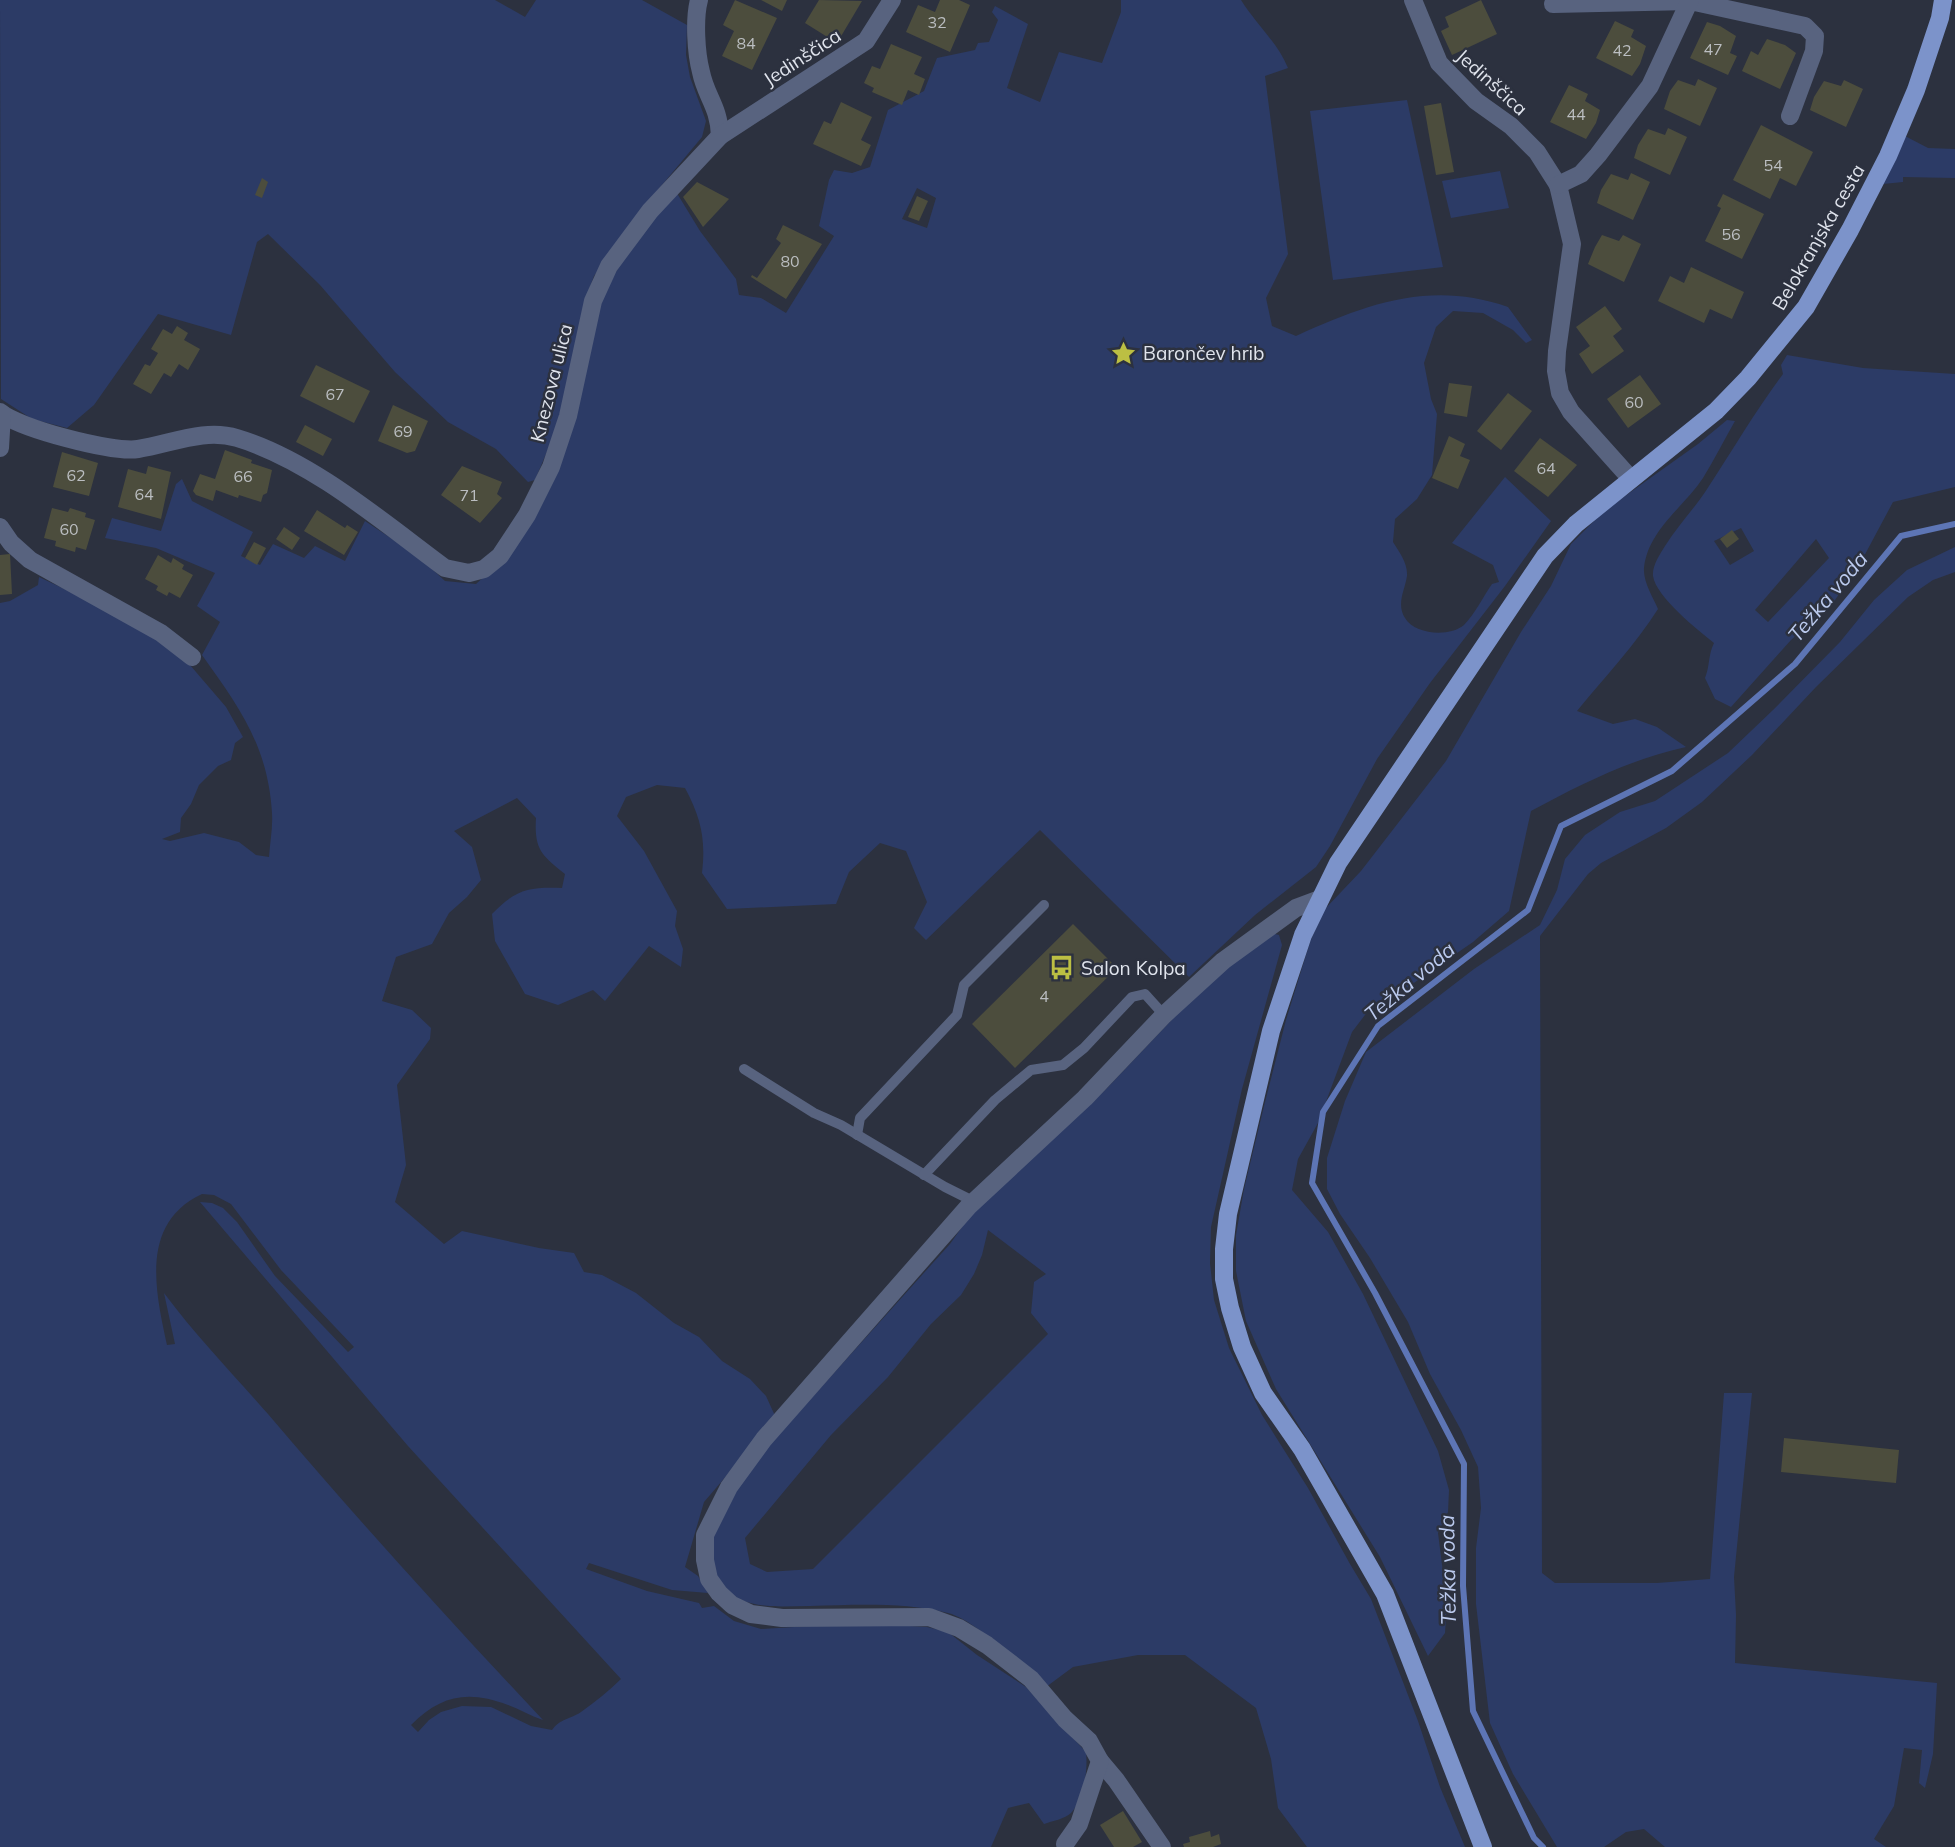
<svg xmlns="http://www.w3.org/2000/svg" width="1955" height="1847" viewBox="0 0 1955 1847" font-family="Mulish,sans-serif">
<rect width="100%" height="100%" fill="#2c313f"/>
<!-- green -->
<g fill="#2c3b66" fill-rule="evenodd">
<path d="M0,0H495L525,17L536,0H642L687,25L686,55L690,77L706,121L702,137L632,221L594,276L585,301L557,428L535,480L528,482L496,449L448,422L395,372L320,285L268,234L257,242L231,335L158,314L94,405L67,428L32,419L1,399Z"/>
<path d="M1121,0H1241C1256,24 1278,43 1288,68L1265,76L1288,254L1266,298L1272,326L1296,336C1366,304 1431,280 1508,307L1532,340L1526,343L1513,330L1483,313L1453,311L1436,327L1424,363L1431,399L1437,414L1432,475L1417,499L1395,519L1393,542C1399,552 1408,563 1407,576C1405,590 1396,604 1405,618C1415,635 1450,637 1464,625C1475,614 1483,597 1492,584L1499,582L1493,565L1452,543L1505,477L1551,521L1505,586L1430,683L1377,759L1330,846L1316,867L1255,915L1189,977L1040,830L926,940L914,928L927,902L906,851L880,843L849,872L836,904L727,909L702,873C706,839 701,818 685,788L657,785L626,797L617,816L644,851L677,911L675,926L683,949L681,967L649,946L605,1001L593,990L558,1005L525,994L495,941L492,914C516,889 529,887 562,888L565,874C542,855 534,850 536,818L517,798L454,831L472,847L481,880L467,897L449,913L432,944L396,957L382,1001L412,1010L431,1028L430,1039L397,1085L406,1165L395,1202L444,1244L462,1231L539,1248L574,1253L584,1272L602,1275L636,1293L674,1323L699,1337L722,1361L750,1379L766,1396L776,1418L704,1502L685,1567L698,1576L708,1593L672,1590L589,1563L586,1569L647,1591L699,1603L702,1608L714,1606L734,1621L761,1629L858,1623L927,1627L948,1632L977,1655L1026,1687L1086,1752C1088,1771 1084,1799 1071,1813C1065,1819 1052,1821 1044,1824L1029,1803L1008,1808L991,1847H0V603L10,601L38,585L39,577L139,624L184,658L226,707L243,737L235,743L231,760L218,766L199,785L191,804L181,818L180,832L162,839L170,841L204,833L239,842L256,855L269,857C270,842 273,827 272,813C268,746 239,707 202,655L220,622L197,606L215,573L156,548L105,538L112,518L161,531L176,484L182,479L192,501L253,532L241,556L260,565L273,544L304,558L315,546L345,561L365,521L418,556L445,581L476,584L514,549L599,301L624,258L675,190L700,231L736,279L739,295L761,298L786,313L834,236L819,226L829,180L834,170L852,173L870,167L888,110L924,91L937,58L975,50L978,43L989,42L998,20L992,12L995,6L1028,24L1007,88L1040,102L1059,52L1102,63L1121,12ZM917,188L936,198L927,228L902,219ZM202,1194L214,1195L231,1204L281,1270L354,1347L348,1352L275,1276L237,1222L223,1208L212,1203L200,1202L408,1446L621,1679C609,1691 595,1702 581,1712C569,1720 561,1718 552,1730L531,1726L491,1707L462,1706L441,1712L429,1720L418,1732L411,1725C441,1695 468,1690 508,1705C520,1709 530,1716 543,1720C449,1620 357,1519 268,1414C233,1374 196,1336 164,1293L175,1344L167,1345C155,1290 140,1223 202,1194Z"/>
<path d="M1407,100L1443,267L1333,280L1310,111Z"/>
<path d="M1905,136L1928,148L1955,149V178L1903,177V182L1883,184Z"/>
<path d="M1500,171L1509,208L1451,218L1442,181Z"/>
<path d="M1787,355L1863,368L1955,374V487L1893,502L1862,560L1833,603L1791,640L1731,707L1715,699L1705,678C1710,666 1708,655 1714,643C1698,630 1656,597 1653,576C1652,566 1660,554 1665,546C1678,525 1696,507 1709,486C1734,448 1756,410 1783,374L1781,365ZM1741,528L1754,551L1730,565L1714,541ZM1816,539L1829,558L1768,622L1755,610Z"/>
<path d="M1727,420L1735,421C1724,440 1714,460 1703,478C1684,507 1648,530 1644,568C1643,582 1653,597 1658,609C1636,644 1604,678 1577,711L1613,724L1635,719L1657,727L1686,747C1631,759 1581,784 1531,811L1509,911L1473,942L1395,996L1368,1011L1352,1032L1318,1123L1298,1159L1292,1190L1328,1232L1363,1294L1438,1451L1449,1490L1448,1512L1438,1533L1447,1604L1445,1633L1428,1656L1380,1557L1276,1389L1246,1321L1236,1271V1235L1244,1189L1264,1106L1286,1020L1310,942L1324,910L1361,871L1446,761L1521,632L1551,586L1571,544L1604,511L1698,444Z"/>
<path d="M1955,547V572L1933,580L1908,597L1816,687L1752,755L1702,802L1666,828L1601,863L1588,874L1540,936L1542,1573L1555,1583H1657L1710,1579L1724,1393H1752L1734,1577L1736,1615L1735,1663L1937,1683L1933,1754L1925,1788L1919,1783L1922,1750L1904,1748L1894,1806L1874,1839L1886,1847H1665L1644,1829L1626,1832L1604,1847H1557L1513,1774L1490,1723L1476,1604V1548L1481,1508L1478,1467L1461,1430L1430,1374L1408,1322L1370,1258L1340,1214L1327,1189V1158L1345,1101L1366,1052L1474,969L1540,925L1557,890L1565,859L1585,835L1620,812L1655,801L1728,753L1773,710L1840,642L1874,600L1907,570Z"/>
<path d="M1271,933L1279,935L1282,945L1242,1089L1211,1227L1210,1263L1214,1300L1229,1348L1262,1415L1308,1488L1350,1564L1371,1599L1418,1721L1440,1787L1465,1847H1307L1278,1808L1271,1759L1256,1708L1185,1655H1138L1073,1667L1046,1687C1022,1667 976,1620 948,1613C904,1602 855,1605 810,1606C787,1606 763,1609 741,1600C715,1588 707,1559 715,1532C723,1508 737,1488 750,1466L950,1244L969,1217L1108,1087L1182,1009L1256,942ZM988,1230L1046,1274L1034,1282L1031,1313L1048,1334L813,1569L767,1572L750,1564L745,1538L831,1435L888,1377L931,1324L961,1295L974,1274L982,1255Z"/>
</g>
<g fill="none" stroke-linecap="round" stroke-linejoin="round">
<!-- stream -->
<path stroke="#5d75b5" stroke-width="6" d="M1543,1847L1534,1838L1473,1711L1463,1586L1464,1464L1375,1293L1312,1183L1323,1112L1378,1026L1528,910L1561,826L1672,771L1795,664L1901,536L1955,524"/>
</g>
<!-- building -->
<g fill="#4c4d3d">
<path d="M735,0L777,18L752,70L722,56L734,31L723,25Z"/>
<path d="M761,0H787L782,11Z"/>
<path d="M819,0L862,1L837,43L805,23Z"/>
<path d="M940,0H959L970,5L950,52L906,32L918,5L935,12Z"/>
<path d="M1481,0L1497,34L1452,55L1441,31L1449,27L1445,17Z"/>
<path d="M1615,21L1634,30L1631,37L1646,46L1640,64L1632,76L1596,58Z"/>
<path d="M1707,22L1720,26L1736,36L1730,53L1737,56L1728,75L1690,58Z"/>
<path d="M1767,39L1785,45L1796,53L1780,89L1742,71L1751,51L1758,55Z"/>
<path d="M891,44L922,57L914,74L925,79L919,95L908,90L902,105L872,92L874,88L864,83L872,66L880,69Z"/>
<path d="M1698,79L1717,88L1700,126L1664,109L1670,91L1678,80L1695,86Z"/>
<path d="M1844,80L1863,89L1846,127L1810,110L1814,97L1824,81L1841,86Z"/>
<path d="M1569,85L1588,94L1585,101L1600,110L1596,123L1586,139L1550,122Z"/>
<path d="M841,102L872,117L861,140L871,145L861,166L813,144L824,121L831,124Z"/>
<path d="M1441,103L1454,172L1436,175L1424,106Z"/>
<path d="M1761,125L1813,152L1796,186L1780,178L1770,199L1733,180Z"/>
<path d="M1668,128L1687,137L1670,175L1634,158L1638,145L1648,129L1665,135Z"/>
<path d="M1631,173L1650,182L1633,220L1597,203L1601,190L1611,174L1628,180Z"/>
<path d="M262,178L268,182L262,198L255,195Z"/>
<path d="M697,182L729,199L703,227L683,197Z"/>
<path d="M1723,194L1764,214L1742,259L1705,241L1721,208L1717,206Z"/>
<path d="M917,196L928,201L919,221L908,217Z"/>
<path d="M783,225L822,244L786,299L751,277L752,275L757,278L781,243L776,239Z"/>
<path d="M1602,235L1619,241L1623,235L1641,244L1624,282L1588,264L1595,247Z"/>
<path d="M1691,267L1744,292L1732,319L1710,309L1704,323L1658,301L1670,276L1684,283Z"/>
<path d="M1605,306L1622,329L1613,336L1624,351L1592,374L1579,354L1590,346L1576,327Z"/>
<path d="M177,326L188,333L184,340L200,349L188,370L179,364L171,377L164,373L151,394L133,384L145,364L150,366L158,353L151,349L163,329L172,334Z"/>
<path d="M316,365L370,391L354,423L300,396Z"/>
<path d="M1640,375L1661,404L1628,428L1607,399Z"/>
<path d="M1449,383L1472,386L1467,417L1444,413Z"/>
<path d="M1508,393L1532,411L1501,450L1477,431Z"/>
<path d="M393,405L428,421L415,451L407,453L378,441Z"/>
<path d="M305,425L332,439L323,456L296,442Z"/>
<path d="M1449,436L1465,444L1460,456L1470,460L1458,489L1432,478Z"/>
<path d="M1540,438L1577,465L1548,497L1514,471Z"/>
<path d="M225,450L252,460L251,463L272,470L267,493L263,495L261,502L239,495L238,498L216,490L213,501L196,495L193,491L200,474L215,479Z"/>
<path d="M62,452L98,463L89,496L53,487Z"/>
<path d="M148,466L171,472L161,519L118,507L128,469L146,474Z"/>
<path d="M462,466L502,482L497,494L502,498L480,523L441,495Z"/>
<path d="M52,508L68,512L70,508L86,513L85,517L95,520L86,550L76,547L75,552L55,546L56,541L44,538Z"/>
<path d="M317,510L345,528L347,525L358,532L344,555L304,531Z"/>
<path d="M284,527L300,538L292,550L276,539Z"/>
<path d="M1732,530L1739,539L1727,548L1720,539Z"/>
<path d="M254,542L266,548L257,565L245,558Z"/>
<path d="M10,554L12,594L0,595V555Z"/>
<path d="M158,555L171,563L173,558L184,565L182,569L193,575L180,598L169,592L167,596L156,590L158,586L145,579Z"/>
<path d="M1073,924L1117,968L1015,1068L972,1024Z"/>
<path d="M1784,1438L1899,1450L1896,1483L1781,1472Z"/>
<path d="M1123,1811L1142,1842L1133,1847H1114L1100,1825Z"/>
<path d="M1210,1831L1211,1837L1219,1834L1221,1844L1213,1847H1184L1183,1844L1190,1842L1189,1837Z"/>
</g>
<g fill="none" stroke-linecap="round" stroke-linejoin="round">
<!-- lane -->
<g stroke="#58637f" stroke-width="10">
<path d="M744,1069L814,1113L841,1125L945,1187L975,1202"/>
<path d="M857,1135L860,1118L957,1015L964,985L1044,905"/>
<path d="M924,1175L995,1100L1031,1070L1063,1065L1084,1048L1132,997L1145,994L1164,1015"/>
</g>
<!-- street -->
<g stroke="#58637f" stroke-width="18">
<path d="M699,0C694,19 696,53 701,72C706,97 719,106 720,136"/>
<path d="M1413,0L1439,63L1476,101L1511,126L1537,152L1558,185L1572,244L1557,351L1556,371L1560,393L1571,412L1631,479"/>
<path d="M1553,4L1690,1L1805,26L1815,36L1814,51L1790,116"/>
<path d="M1558,185L1581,174L1598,155L1650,86L1690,0"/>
<path d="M0,412C18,428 112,453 138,449C171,444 204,428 237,438C311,460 384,523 445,568L469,573L484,569L500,556L527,515L551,467L568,416L593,301L609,266L650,211L720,136L866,41L892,0"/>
<path d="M0,448L2,414"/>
<path d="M0,527L11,543L30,560L161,633L192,657"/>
<path d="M1100,1761L1116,1780L1162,1847"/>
<path d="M1065,1844L1079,1824L1100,1761L1089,1741L1065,1719L1031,1679L987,1645L959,1628L929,1617L782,1618L751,1614L732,1605L719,1593L709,1579L705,1560V1535L729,1487L764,1439L968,1207L1085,1098L1164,1015L1223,961L1296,908L1320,899"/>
</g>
<!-- primary -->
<path stroke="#7c93ca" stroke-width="18" d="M1483,1847L1385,1594L1302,1449L1263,1393L1242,1347L1230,1308L1224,1279V1249L1228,1214L1271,1031L1303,935L1338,863L1545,556L1576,524L1716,411L1748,378L1806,307L1850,230L1888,156L1916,90L1940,18L1943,0"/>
</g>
<!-- icons -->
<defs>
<symbol id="sight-bare" viewBox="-9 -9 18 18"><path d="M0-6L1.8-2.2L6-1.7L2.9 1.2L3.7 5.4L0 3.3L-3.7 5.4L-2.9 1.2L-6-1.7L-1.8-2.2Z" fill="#bcbf43" stroke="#2c313f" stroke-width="2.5" paint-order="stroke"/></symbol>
<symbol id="bus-bare" viewBox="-9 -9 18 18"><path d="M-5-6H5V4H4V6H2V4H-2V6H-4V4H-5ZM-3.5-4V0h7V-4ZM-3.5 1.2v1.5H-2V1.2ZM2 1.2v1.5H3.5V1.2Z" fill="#bcbf43" stroke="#2c313f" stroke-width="2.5" paint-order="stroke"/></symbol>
</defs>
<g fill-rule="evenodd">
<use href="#sight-bare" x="1106" y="336" width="35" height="35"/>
<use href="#bus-bare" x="1044" y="950" width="35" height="35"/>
</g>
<g text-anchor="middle" stroke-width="5" stroke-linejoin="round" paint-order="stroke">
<!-- number labels -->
<g font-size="16" fill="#bbbec1">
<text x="937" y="28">32</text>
<text x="746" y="49">84</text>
<text x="1713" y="55">47</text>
<text x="1622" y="56">42</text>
<text x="1576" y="120">44</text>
<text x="1773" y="171">54</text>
<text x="1731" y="240">56</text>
<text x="790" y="267">80</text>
<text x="335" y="400">67</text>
<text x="1634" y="408">60</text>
<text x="403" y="437">69</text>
<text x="1546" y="474">64</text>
<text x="76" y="481">62</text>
<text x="243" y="482">66</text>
<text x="144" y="500">64</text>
<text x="469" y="501">71</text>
<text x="69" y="535">60</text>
<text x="1044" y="1002">4</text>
</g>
<!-- street labels -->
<g font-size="19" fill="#e0e4ed" stroke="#2c313f">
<text transform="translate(802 57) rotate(-33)" y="7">Jedinščica</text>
<text transform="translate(1492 82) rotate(42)" y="7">Jedinščica</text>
<text transform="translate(1818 237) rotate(-60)" y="7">Belokranjska cesta</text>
<text transform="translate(551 383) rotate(-76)" y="7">Knezova ulica</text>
</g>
<!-- poi labels -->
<g font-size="19" fill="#e0e4ed" stroke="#2c313f" text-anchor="start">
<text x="1143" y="360">Barončev hrib</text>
<text x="1081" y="975">Salon Kolpa</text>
</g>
<!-- water labels -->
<g font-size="21" font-style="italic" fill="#bbcaee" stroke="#2c313f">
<text transform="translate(1828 597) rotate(-50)" y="7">Težka voda</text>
<text transform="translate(1410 982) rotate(-40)" y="7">Težka voda</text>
<text transform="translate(1448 1570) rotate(-91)" y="7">Težka voda</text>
</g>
</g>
</svg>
